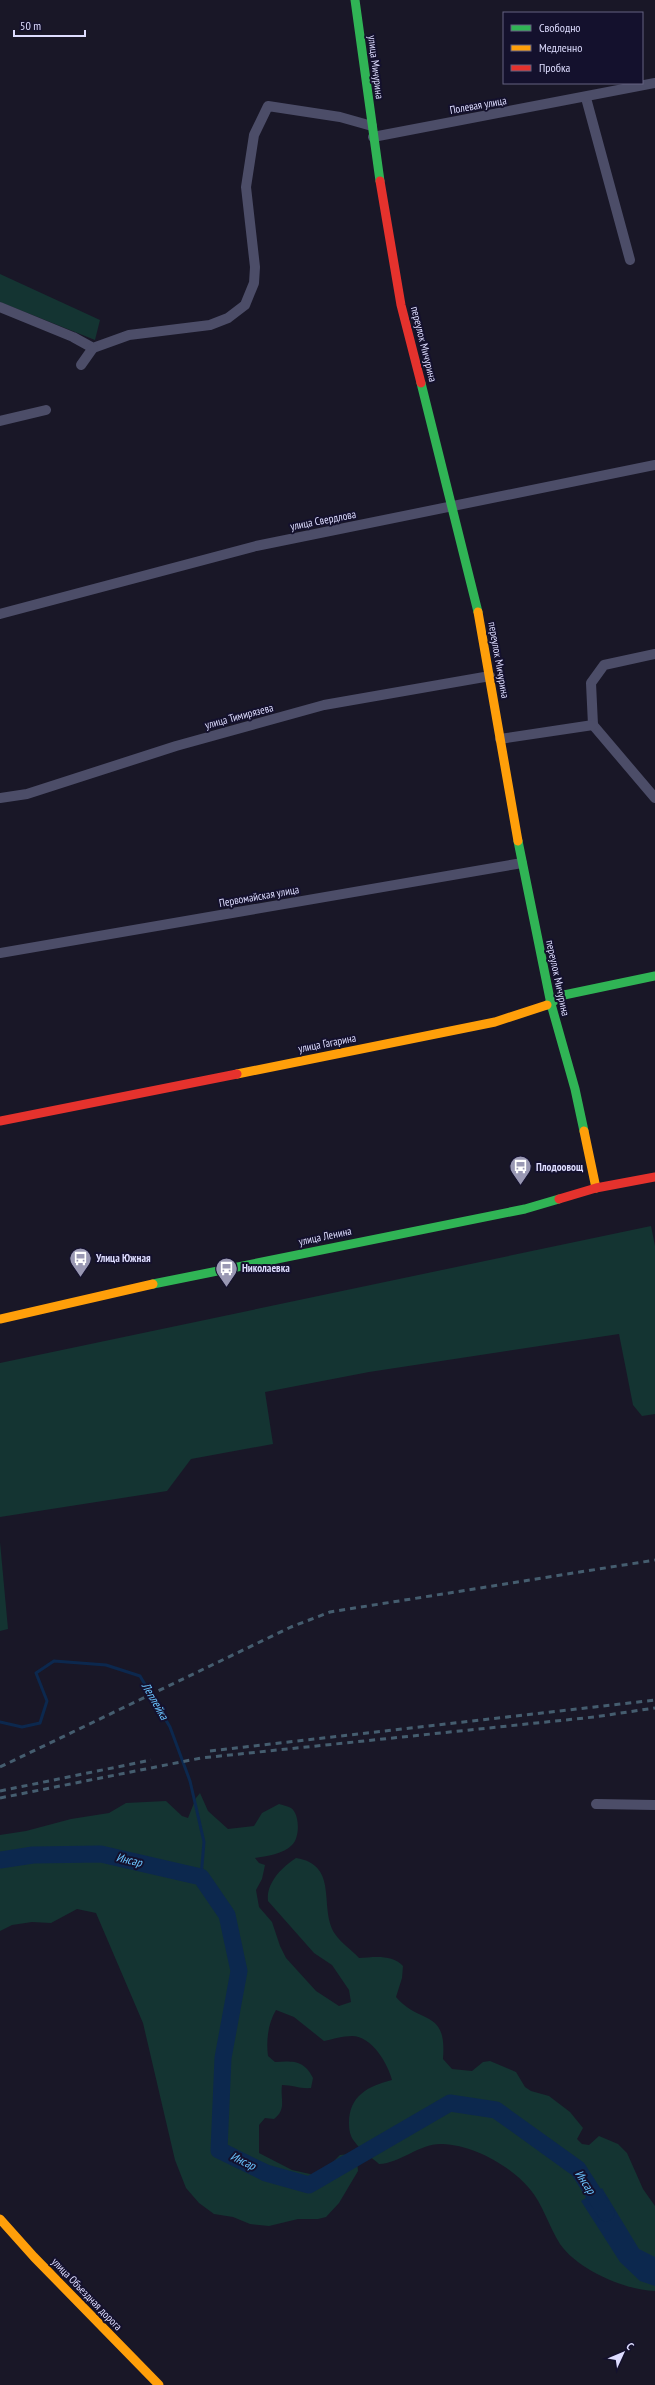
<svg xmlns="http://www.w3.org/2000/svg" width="655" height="2385" viewBox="0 0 655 2385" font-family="'PT Sans Narrow',sans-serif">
<rect width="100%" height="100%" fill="#191727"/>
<!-- green -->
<g fill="#143432">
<path d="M0,274L100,320L95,340L0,302Z"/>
<path d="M651,1226L655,1246V1414L642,1416L633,1405L619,1334L369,1372L265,1392L273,1444L191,1459L167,1491L0,1517V1363Z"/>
<path d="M0,1542L8,1629L0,1631Z"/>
<path d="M200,1793L208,1811L228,1829L254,1826L262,1813L279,1804C282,1805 288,1806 291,1808C300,1814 300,1838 292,1845C284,1854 266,1856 255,1858L259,1863L265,1865L262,1879L256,1890L259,1907L272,1922L280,1946L286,1958L316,1991L339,2006L351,2002L349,1990L332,1965L314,1953L268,1901C266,1883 282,1867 296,1858C340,1865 318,1908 335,1934C341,1943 352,1950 359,1958C374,1957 392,1954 403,1966L402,1978L396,1997C421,2026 447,2008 443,2059L452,2069L472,2071L483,2062L490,2061L509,2069L516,2072L525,2087L531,2091L549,2096L570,2112L583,2128L577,2139L582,2144L589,2145L599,2136L618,2144L627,2153L643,2189L655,2206V2291C625,2290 578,2270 560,2244C549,2227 543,2204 529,2188C509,2165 473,2145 442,2144C420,2143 401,2163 379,2164C371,2157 360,2150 354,2141C350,2136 349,2129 349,2123C349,2096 368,2086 392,2080C388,2064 372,2036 352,2036C343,2036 333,2039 324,2041L294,2017L276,2010C268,2023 266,2041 268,2056L275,2062C293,2061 304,2060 313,2078L311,2088C300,2089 293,2085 282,2085C280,2099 287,2109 274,2119L265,2118L259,2125V2153L292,2170L319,2176L340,2155L350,2154L357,2160L358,2171L339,2203L326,2217L318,2219H298L269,2226L250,2224L233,2217L214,2214L199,2203L186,2188L175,2160L143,2023L96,1913L77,1909L51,1923L32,1922L12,1925L0,1931V1835L26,1831L71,1819L109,1813L126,1803L166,1801L182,1816L188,1818L196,1798Z"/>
</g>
<!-- water -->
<path fill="#0c284e" d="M602,2188L639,2249L655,2257V2286L640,2281L620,2262L581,2201Z"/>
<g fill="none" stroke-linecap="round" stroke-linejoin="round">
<!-- stream -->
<path stroke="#0c284e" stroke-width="3" d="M0,1722L22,1727L40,1723L47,1701L36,1673L54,1661L106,1665L140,1676L170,1727L190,1781L204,1842L201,1877"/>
<!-- river -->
<path stroke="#0c284e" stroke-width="17" d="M0,1860L33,1855L101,1854L201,1877L227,1915L239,1971L223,2058L219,2150L266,2173L309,2185L450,2103L496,2110L578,2169L606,2213"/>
<!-- street -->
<g stroke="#4c4d68" stroke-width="10">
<path d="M586,98L630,260"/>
<path d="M373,137L655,83"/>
<path d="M0,307L73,337L93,348L129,335L210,325L228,318L245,305L254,283L255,267L246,187L254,135L268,106L340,117L372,126"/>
<path d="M81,365L93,348"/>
<path d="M0,421L46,410"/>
<path d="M0,614L256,546L655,465"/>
<path d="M593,725L591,683L604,665L655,654"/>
<path d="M593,725L655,798"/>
<path d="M500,739L593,725"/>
<path d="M0,798L27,794L176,746L324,705L490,676"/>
<path d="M0,953L522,863"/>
<path d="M596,1804L655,1805"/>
</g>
<!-- fast -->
<g stroke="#30b455" stroke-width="9">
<path d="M355,0L380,181"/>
<path d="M421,383L478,612"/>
<path d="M518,841L551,1004L575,1089L584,1131"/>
<path d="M547,1005L564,995L655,976"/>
<path d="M153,1284L525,1209L559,1199"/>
</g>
<!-- slow -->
<g stroke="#ff9f0a" stroke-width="9">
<path d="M478,612L518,841"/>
<path d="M237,1074L495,1022L547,1005"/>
<path d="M584,1131L596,1188"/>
<path d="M0,1319L153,1284"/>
<path d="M0,2219L34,2257L159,2385"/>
</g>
<!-- jam -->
<g stroke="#e5322d" stroke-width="9">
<path d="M380,181L401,305L421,383"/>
<path d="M0,1121L237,1074"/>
<path d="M559,1199L596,1188L655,1177"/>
</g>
<!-- rail -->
<g stroke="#455d6f" stroke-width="3" stroke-dasharray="6 5" stroke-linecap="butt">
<path d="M210,1751L655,1700"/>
<path d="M0,1767L291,1627L330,1612L655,1560"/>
<path d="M0,1791L151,1760"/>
<path d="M0,1798L201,1758L594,1717L655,1708"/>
</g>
</g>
<!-- icons -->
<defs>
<symbol id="bus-pin" viewBox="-11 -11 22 30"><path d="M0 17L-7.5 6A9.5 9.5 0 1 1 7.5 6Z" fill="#9998b3" stroke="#14112d"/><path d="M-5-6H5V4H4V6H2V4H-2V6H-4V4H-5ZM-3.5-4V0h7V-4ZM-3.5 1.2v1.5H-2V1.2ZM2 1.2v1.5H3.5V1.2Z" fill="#fff"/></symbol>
</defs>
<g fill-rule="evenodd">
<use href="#bus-pin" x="508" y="1154" width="25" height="34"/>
<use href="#bus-pin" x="68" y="1246" width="25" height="34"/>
<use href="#bus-pin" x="214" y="1256" width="25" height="34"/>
</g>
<g text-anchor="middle" stroke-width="4" stroke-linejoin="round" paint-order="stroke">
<!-- street labels -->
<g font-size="11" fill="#deddff" stroke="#14112d">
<text transform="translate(376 67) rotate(83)" y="4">улица Мичурина</text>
<text transform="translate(478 105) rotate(-10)" y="4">Полевая улица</text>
<text transform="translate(424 344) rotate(76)" y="4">переулок Мичурина</text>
<text transform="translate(323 520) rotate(-11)" y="4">улица Свердлова</text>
<text transform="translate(499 660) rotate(80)" y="4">переулок Мичурина</text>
<text transform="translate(239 716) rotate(-15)" y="4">улица Тимирязева</text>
<text transform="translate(259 896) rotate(-10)" y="4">Первомайская улица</text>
<text transform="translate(558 978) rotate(78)" y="4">переулок Мичурина</text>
<text transform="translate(327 1043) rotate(-11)" y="4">улица Гагарина</text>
<text transform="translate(325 1236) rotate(-12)" y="4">улица Ленина</text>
<text transform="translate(87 2294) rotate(46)" y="4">улица Объездная дорога</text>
</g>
<!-- poi labels -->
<g font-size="11" font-weight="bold" fill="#deddff" stroke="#14112d" text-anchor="start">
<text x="536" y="1171">Плодоовощ</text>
<text x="96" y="1262">Улица Южная</text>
<text x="242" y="1272">Николаевка</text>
</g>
<!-- water labels -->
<g font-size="12" font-style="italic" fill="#6bc5ff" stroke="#14112d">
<text transform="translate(155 1701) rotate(60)" y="4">Леплейка</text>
<text transform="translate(129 1860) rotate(13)" y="4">Инсар</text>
<text transform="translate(243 2161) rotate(26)" y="4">Инсар</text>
<text transform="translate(585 2182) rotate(56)" y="4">Инсар</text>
</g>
</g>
<!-- legend -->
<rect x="503" y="12" width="140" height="72" fill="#14112d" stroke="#656381"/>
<rect x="511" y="25" width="20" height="6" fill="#30b455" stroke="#656381"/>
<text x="539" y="32" font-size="12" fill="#deddff">Свободно</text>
<rect x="511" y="45" width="20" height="6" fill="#ff9f0a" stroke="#656381"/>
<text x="539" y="52" font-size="12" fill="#deddff">Медленно</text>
<rect x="511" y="65" width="20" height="6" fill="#e5322d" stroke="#656381"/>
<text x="539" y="72" font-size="12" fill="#deddff">Пробка</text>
<!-- north arrow -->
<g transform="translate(623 2353) rotate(46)" stroke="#14112d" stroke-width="3" paint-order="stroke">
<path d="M0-3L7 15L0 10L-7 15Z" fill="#deddff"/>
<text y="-6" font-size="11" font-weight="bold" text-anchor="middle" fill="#deddff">С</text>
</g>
<!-- scale -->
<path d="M14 30v6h71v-6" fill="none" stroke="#deddff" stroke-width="2"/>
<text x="20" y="30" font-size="12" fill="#deddff" stroke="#14112d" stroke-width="3" paint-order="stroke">50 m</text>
</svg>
